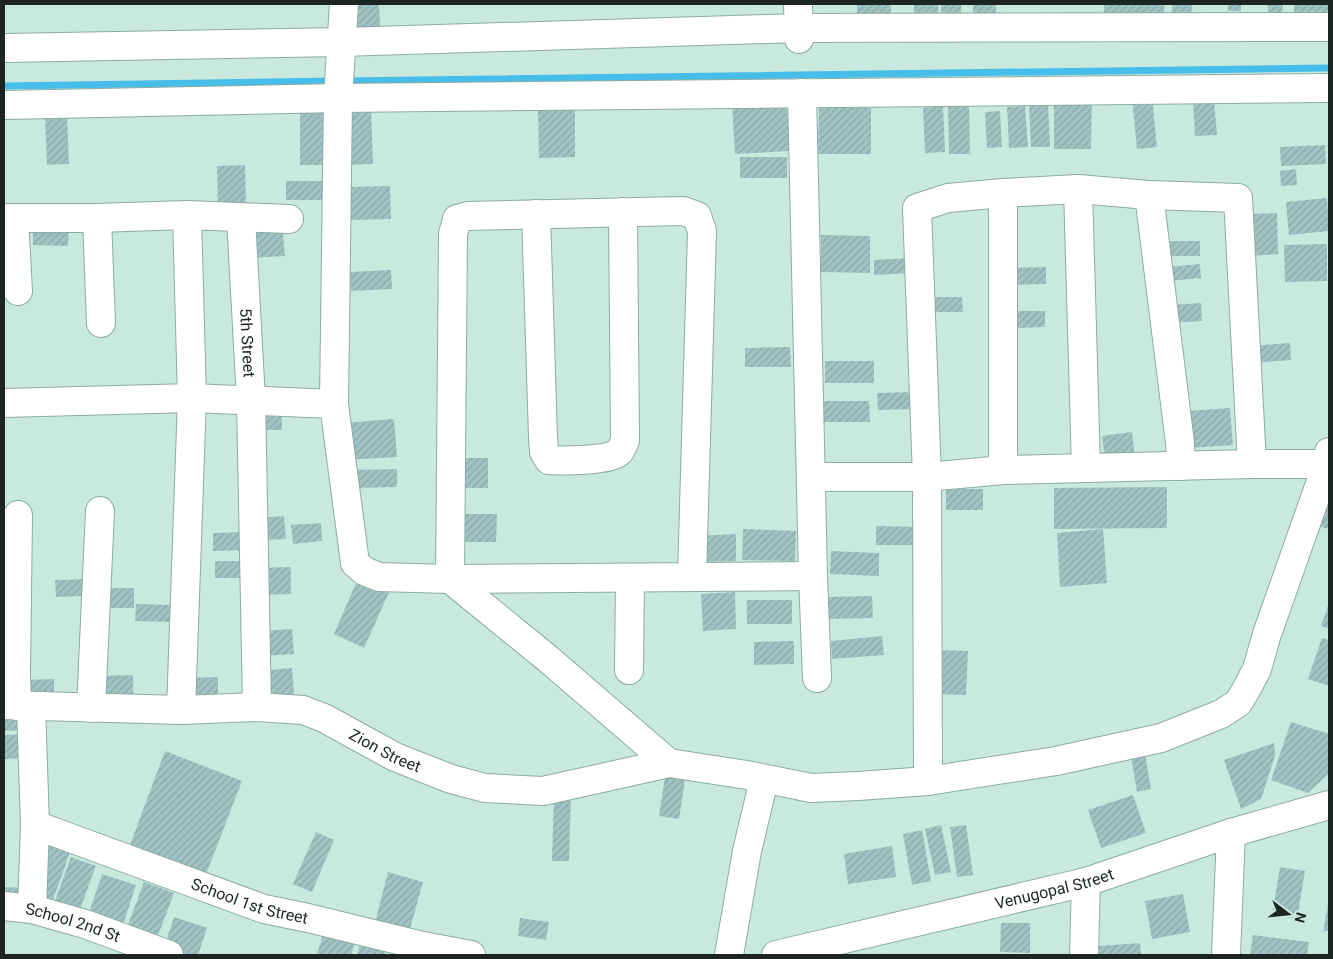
<svg xmlns="http://www.w3.org/2000/svg" width="1333" height="959" viewBox="0 0 1333 959" font-family="Roboto,sans-serif">
<defs>
<pattern id="building-hatch" width="6" height="6" patternUnits="userSpaceOnUse" patternTransform="scale(1.25)"><rect width="6" height="6" fill="#a1c3c4"/><path d="M-1 1l2-2M0 6l6-6M5 7l2-2" fill="none" stroke="#8aa7a8"/></pattern>
</defs>
<rect width="100%" height="100%" fill="#cae9de"/>
<g fill="none" stroke-linecap="round" stroke-linejoin="round">
<!-- stream -->
<g stroke="#47bdea" stroke-width="7">
<path d="M345,81L1329,68"/>
<path d="M4,86L334,81"/>
</g>
</g>
<!-- building -->
<g fill="url(#building-hatch)">
<path d="M350,4H379L380,26L352,28Z"/>
<path d="M857,4H891V19L857,20Z"/>
<path d="M914,4H938L939,18H914Z"/>
<path d="M941,4H961L962,27H941Z"/>
<path d="M973,4H996V14L973,16Z"/>
<path d="M1104,4H1164L1165,17L1104,19Z"/>
<path d="M1172,4H1192L1191,17L1172,16Z"/>
<rect x="1228" y="4" width="13" height="7"/>
<path d="M1268,4H1283L1282,14H1268Z"/>
<rect x="1294" y="4" width="35" height="11"/>
<path d="M1054,96H1092L1091,149H1054Z"/>
<path d="M1152,96L1157,147L1137,149L1132,97Z"/>
<path d="M1214,99L1217,135L1195,136L1193,100Z"/>
<path d="M787,101L789,151L735,154L732,104Z"/>
<path d="M969,101L970,154H949L948,102Z"/>
<path d="M1029,104H1048L1050,147H1031Z"/>
<path d="M943,106L945,152L925,153L923,108Z"/>
<path d="M1025,106L1028,147L1009,148L1007,107Z"/>
<path d="M371,107L373,164L345,165L344,108Z"/>
<path d="M819,108H871V154H818Z"/>
<path d="M575,109V157L539,158L538,110Z"/>
<path d="M327,110L328,165H300V111Z"/>
<path d="M1000,111L1002,147L987,148L985,112Z"/>
<path d="M67,116L69,164L47,165L45,117Z"/>
<path d="M1325,145L1326,164L1281,166L1280,147Z"/>
<rect x="740" y="157" width="47" height="21"/>
<path d="M245,165L246,204L218,206L217,166Z"/>
<path d="M1296,169L1297,185L1281,186L1280,171Z"/>
<rect x="286" y="181" width="42" height="19"/>
<path d="M390,186L391,219L348,220L347,187Z"/>
<path d="M1327,198L1329,231L1289,235L1286,202Z"/>
<path d="M1277,213L1278,254L1249,256L1248,214Z"/>
<path d="M282,225L285,256L250,258L247,228Z"/>
<path d="M33,228H69L68,246L33,245Z"/>
<path d="M821,235L870,236V273L821,272Z"/>
<rect x="1169" y="241" width="31" height="15"/>
<path d="M1327,244V281L1285,282L1284,245Z"/>
<path d="M913,258L914,273L874,275V260Z"/>
<path d="M1200,264L1201,278L1169,281L1167,267Z"/>
<path d="M1046,267V284L1011,285V268Z"/>
<path d="M391,270L392,289L351,291L350,272Z"/>
<path d="M929,297H962L963,312H929Z"/>
<path d="M1201,303L1202,321L1172,323L1171,305Z"/>
<path d="M1014,311H1045V327L1014,328Z"/>
<path d="M1290,343L1291,360L1251,363L1250,346Z"/>
<path d="M790,347L791,367H745V348Z"/>
<rect x="825" y="361" width="49" height="22"/>
<path d="M916,392V409L878,410L877,393Z"/>
<path d="M821,401H869L870,422H821Z"/>
<path d="M1230,408L1233,445L1189,448L1187,411Z"/>
<rect x="255" y="412" width="27" height="18"/>
<path d="M394,419L397,457L345,460L343,423Z"/>
<path d="M1132,432L1135,458L1105,461L1102,436Z"/>
<rect x="452" y="458" width="36" height="30"/>
<path d="M397,469V487L353,488L352,470Z"/>
<path d="M1167,487V528L1054,529V488Z"/>
<path d="M1329,488V529L1314,525Z"/>
<rect x="946" y="489" width="37" height="21"/>
<path d="M455,514H497L496,542H454Z"/>
<path d="M284,516L286,539L259,540L258,518Z"/>
<path d="M321,523L322,541L293,544L291,525Z"/>
<path d="M876,526L920,527L919,545H876Z"/>
<path d="M743,529L796,531L795,561L742,560Z"/>
<path d="M1103,529L1107,583L1060,587L1057,533Z"/>
<path d="M246,532L247,550L213,551V533Z"/>
<path d="M736,534V561L698,562L697,536Z"/>
<path d="M831,551L879,553V576L830,574Z"/>
<rect x="215" y="561" width="31" height="17"/>
<path d="M291,567V594L261,595L260,568Z"/>
<path d="M360,574L391,588L364,648L334,634Z"/>
<path d="M86,579V596L56,597L55,580Z"/>
<rect x="101" y="588" width="33" height="20"/>
<path d="M735,592L736,629L703,631L701,594Z"/>
<path d="M872,596L873,618L828,619V597Z"/>
<rect x="747" y="600" width="45" height="24"/>
<path d="M1329,603V629L1321,626Z"/>
<path d="M136,604L173,605V622L135,621Z"/>
<path d="M292,629L294,654L262,656L260,631Z"/>
<path d="M882,636L884,655L832,659L831,641Z"/>
<path d="M1322,638L1329,640V686L1308,679Z"/>
<path d="M794,641V664L754,665V642Z"/>
<path d="M935,650L968,651L966,695L933,694Z"/>
<path d="M292,668L294,694L261,697L260,671Z"/>
<path d="M133,675V699H101V676Z"/>
<path d="M218,677V694H185V678Z"/>
<path d="M54,679V699H23L22,680Z"/>
<path d="M27,709V730L4,731V710Z"/>
<path d="M1291,722L1329,734V773L1308,793L1271,780Z"/>
<path d="M29,734L30,758L4,759V735Z"/>
<path d="M1274,743L1275,756L1261,799L1241,809L1224,760Z"/>
<path d="M1144,748L1151,789L1137,792L1130,750Z"/>
<path d="M165,751L242,781L203,882L127,853Z"/>
<path d="M666,770L686,773L679,819L659,816Z"/>
<path d="M554,792H571L569,861H552Z"/>
<path d="M1133,795L1146,833L1101,848L1088,810Z"/>
<path d="M941,825L951,872L935,875L925,829Z"/>
<path d="M966,825L973,875L957,877L950,827Z"/>
<path d="M922,830L931,881L912,885L903,834Z"/>
<path d="M316,832L334,840L312,892L293,884Z"/>
<path d="M37,843L72,847L51,905L37,903Z"/>
<path d="M892,846L896,877L848,884L844,854Z"/>
<path d="M71,857L96,866L78,915L53,906Z"/>
<path d="M1280,867L1305,871L1297,919L1272,915Z"/>
<path d="M388,872L423,882L408,936L374,927Z"/>
<path d="M102,874L136,885L120,934L86,922Z"/>
<path d="M144,882L174,893L153,949L123,938Z"/>
<path d="M4,887L25,888L24,903L4,902Z"/>
<path d="M1183,894L1190,932L1152,939L1145,901Z"/>
<path d="M1328,905L1329,930L1323,932Z"/>
<path d="M174,917L207,928L198,955H187L164,948Z"/>
<path d="M520,918L549,922L546,940L518,936Z"/>
<path d="M1001,923H1030V953L1000,952Z"/>
<path d="M323,934L355,943L351,955H317Z"/>
<path d="M1253,935L1309,942L1307,955H1250Z"/>
<path d="M1140,943L1141,955H1099V946Z"/>
<path d="M360,944L385,952L384,955H357Z"/>
</g>
<g fill="none" stroke-linecap="round" stroke-linejoin="round">
<defs>
<g id="minor">
<path d="M344,4L338,98L334,404L355,563L364,571L379,577L450,579L813,576"/>
<path d="M798,4L799,39"/>
<path d="M4,48L342,42L799,28L1329,27"/>
<path d="M802,93L813,576L817,678"/>
<path d="M4,105L338,98L1329,88"/>
<path d="M1078,189L1086,468"/>
<path d="M1003,193V470"/>
<path d="M1149,195L1180,443L1181,466"/>
<path d="M536,214L543,437L544,452L549,460C562,461 611,461 619,452C622,449 623,444 625,441L623,212"/>
<path d="M4,218H97L187,215L289,219"/>
<path d="M14,218L18,291"/>
<path d="M97,218L101,323"/>
<path id="s1" d="M241,218L251,400L257,707"/>
<path d="M4,403L192,398L334,404"/>
<path d="M811,477H927L1003,470L1252,464"/>
<path d="M450,579L453,234L457,219L468,216L683,211L697,216L702,231L692,577"/>
<path d="M450,579L547,658L669,763"/>
<path d="M629,670L630,578"/>
<path id="s2" d="M4,705L181,710L257,707L303,710L324,718L395,757L451,779L485,788L543,791L669,763L747,775L811,788L858,786L928,781L1056,761L1161,738L1221,714L1238,703L1246,690L1257,669L1267,634L1327,464L1329,452"/>
<path d="M17,706L16,673L18,515"/>
<path d="M31,706L35,825L32,909"/>
<path d="M91,708L100,511"/>
<path d="M181,710L192,398L187,215"/>
<path d="M928,781L927,477L917,208L948,198L1003,193L1078,189L1149,195L1238,198L1252,464H1327"/>
<path id="s3" d="M35,825L264,909L308,918L423,946L471,955"/>
<path id="s4" d="M4,906L32,909L85,924L169,955"/>
<path d="M729,955L747,851L764,780"/>
<path d="M1084,955L1086,882"/>
<path d="M1226,955L1231,833"/>
</g>
<g id="major">
<path id="s5" d="M776,955L1086,882L1231,833L1329,805"/>
</g>
</defs>
<!-- minor casing -->
<use href="#minor" stroke="#8daba1" stroke-width="30"/>
<!-- major casing -->
<use href="#major" stroke="#8daba1" stroke-width="30"/>
<!-- minor -->
<use href="#minor" stroke="#fff" stroke-width="28"/>
<!-- major -->
<use href="#major" stroke="#fff" stroke-width="28"/>
</g>
<g text-anchor="middle" stroke-width="5" stroke-linejoin="round" paint-order="stroke">
<!-- street labels -->
<g font-size="16" fill="#1b2622" stroke="#cae9de">
<text dy="6" stroke="none"><textPath href="#s1" startOffset="125">5th Street</textPath></text>
<text dy="6" stroke="none"><textPath href="#s2" startOffset="391">Zion Street</textPath></text>
<text dy="6" stroke="none"><textPath href="#s5" startOffset="286">Venugopal Street</textPath></text>
<text dy="6" stroke="none"><textPath href="#s3" startOffset="228">School 1st Street</textPath></text>
<text dy="6" stroke="none"><textPath href="#s4" startOffset="71">School 2nd St</textPath></text>
</g>
</g>
<!-- border -->
<rect width="1333" height="959" fill="none" stroke="#1b2622" stroke-width="10"/>
<!-- north arrow -->
<g transform="translate(1288 914) rotate(106)" stroke="#cae9de" stroke-width="4" paint-order="stroke">
<path d="M0-4L9 19L0 12L-9 19Z" fill="#1b2622"/>
<text y="-8" font-size="14" font-weight="bold" text-anchor="middle" fill="#1b2622">N</text>
</g>
</svg>
